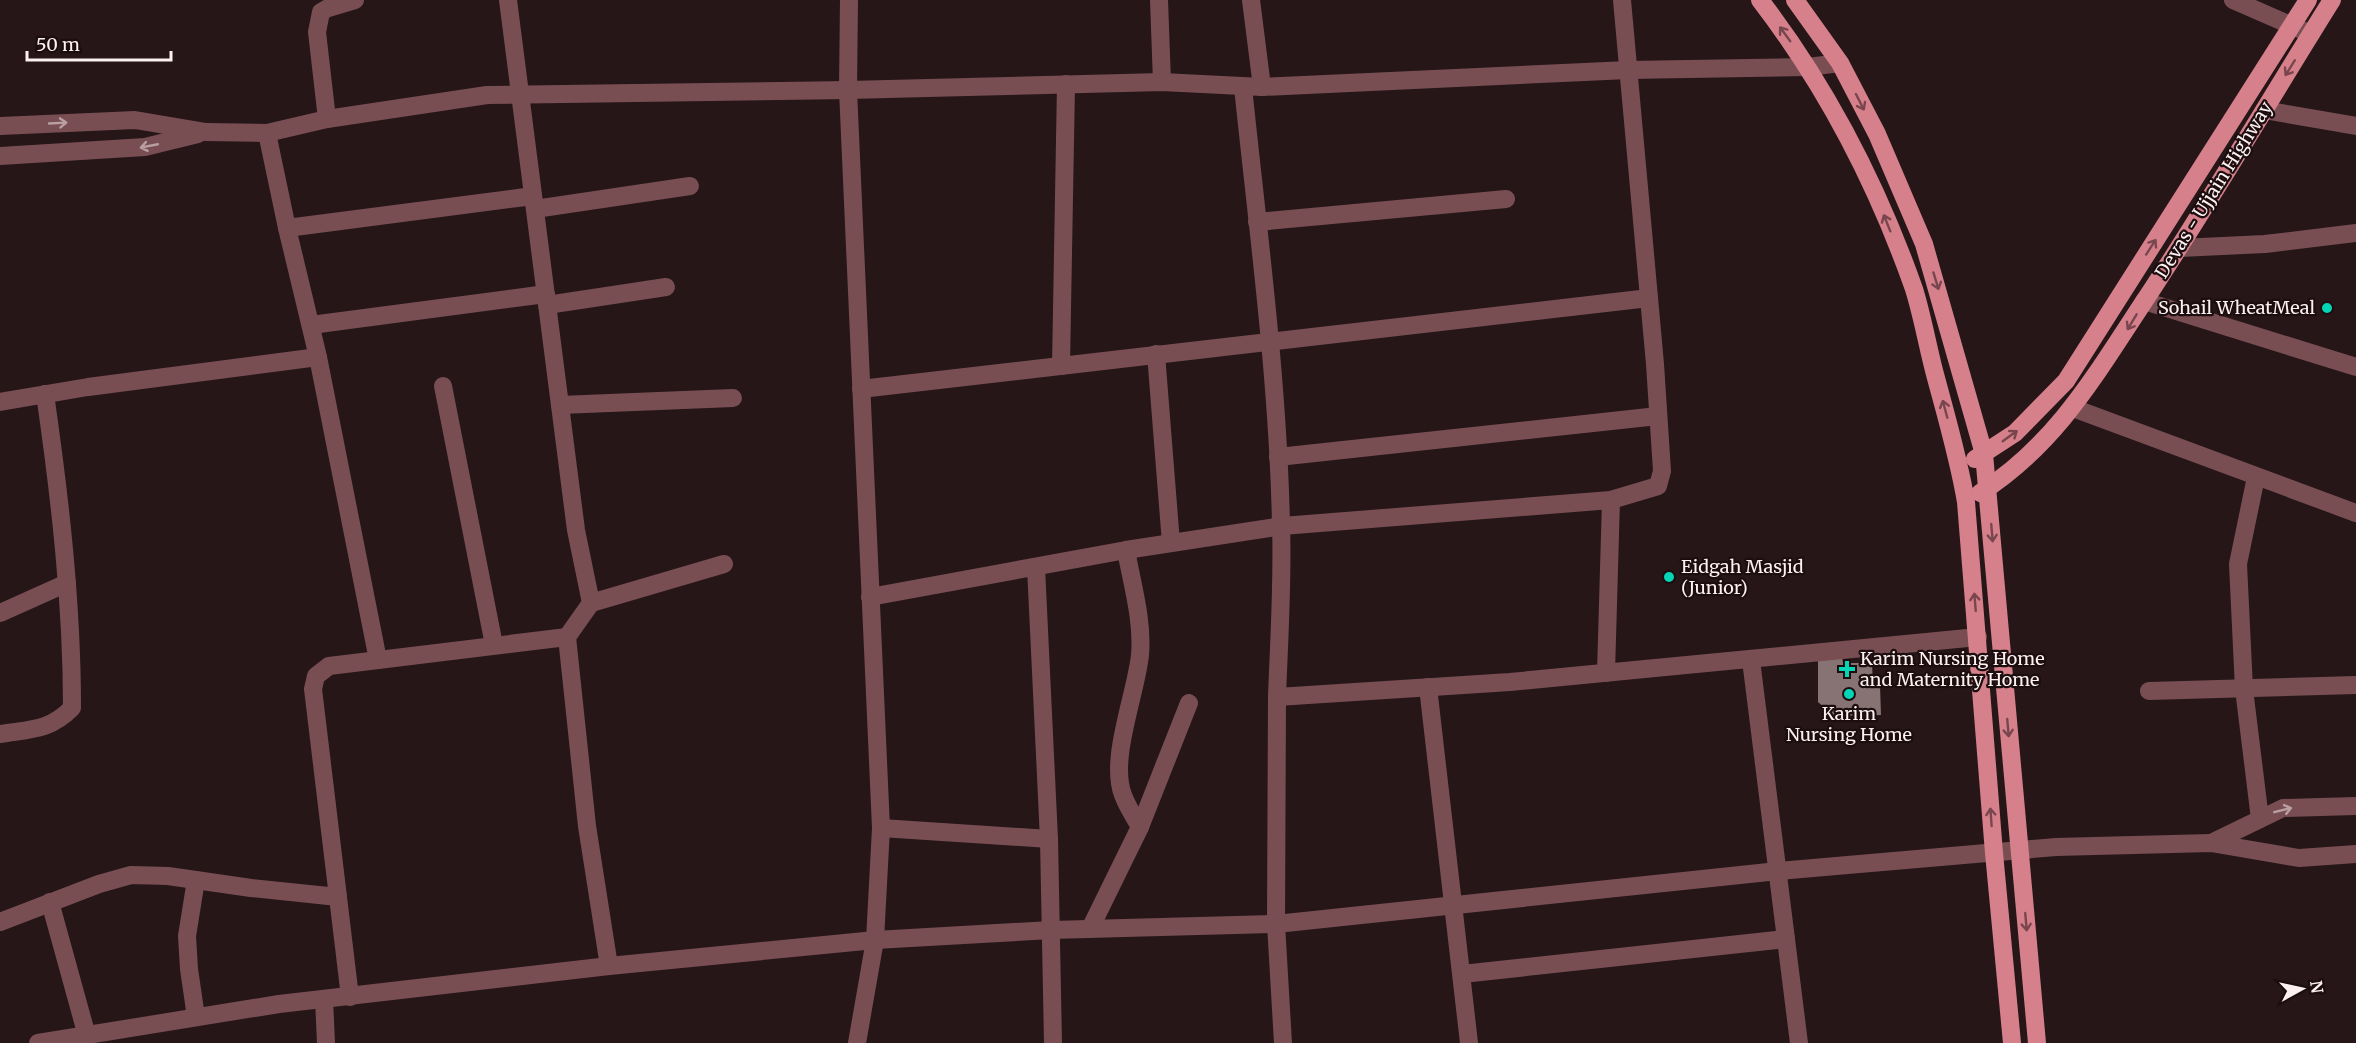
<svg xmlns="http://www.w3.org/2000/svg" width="2356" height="1043" viewBox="0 0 2356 1043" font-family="Merriweather,serif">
<rect width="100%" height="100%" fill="#261618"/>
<!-- building -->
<path fill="#877274" d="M1842,656L1843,663H1872L1873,685H1880L1881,715L1834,716L1818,702V661Z"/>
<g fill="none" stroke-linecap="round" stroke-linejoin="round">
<!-- minor -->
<g stroke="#784e53" stroke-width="18">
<path d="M508,0L576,530L591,603L724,564"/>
<path d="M849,0L848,90L881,828L875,940L857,1043"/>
<path d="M1159,0L1162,82"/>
<path d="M1251,0L1262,87"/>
<path d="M2233,0L2311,34"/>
<path d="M1243,87C1258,232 1278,378 1281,525C1283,582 1279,640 1277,697"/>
<path d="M2264,110L2356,126"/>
<path d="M327,119L317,32L321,12L328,8L355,0"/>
<path d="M0,126L135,120L206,132L267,133L327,119L487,95L848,90L1162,82L1262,87L1628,70L1808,67L1840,63"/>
<path d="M267,133L287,228L318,357L378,660"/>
<path d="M0,156L145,147L198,134"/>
<path d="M535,209L690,186"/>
<path d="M1257,222L1506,199"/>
<path d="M287,228L533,196"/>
<path d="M2180,248L2265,244L2356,233"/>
<path d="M2144,301L2356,367"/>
<path d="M547,305L666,287"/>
<path d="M311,325L546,294"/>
<path d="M1156,354L1171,543"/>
<path d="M1061,366L1066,84"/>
<path d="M443,386L494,645"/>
<path d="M861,389L1649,298"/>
<path d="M0,402L88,387L318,357"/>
<path d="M560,405L733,398"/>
<path d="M2073,408L2356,513"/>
<path d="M1278,457L1658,416"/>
<path d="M2256,477L2238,564L2244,689L2260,819"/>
<path d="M1126,550C1132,584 1143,620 1140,655C1136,694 1109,759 1123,795C1127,806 1134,817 1140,827"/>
<path d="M1036,567L1049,839L1053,1043"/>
<path d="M870,597L1126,550L1282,526L1611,500"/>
<path d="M0,613L67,583"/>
<path d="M567,637L587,826L609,966"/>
<path d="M1751,660L1799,1043"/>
<path d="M1606,673L1611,500L1658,486L1662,471L1655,364L1622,0"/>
<path d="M1428,687L1469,1043"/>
<path d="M2149,691L2356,685"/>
<path d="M0,734C31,729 49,731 72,708C72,603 60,498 45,394"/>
<path d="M881,828L1049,839"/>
<path d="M2211,843L2283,808L2356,806"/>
<path d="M50,902L87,1036"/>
<path d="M0,922L99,884L131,875L168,876L251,888L338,897"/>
<path d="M1090,929L1140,827L1189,703"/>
<path d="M1462,974L1786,939"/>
<path d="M350,997L313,689L316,676L329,666L567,637L591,603"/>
<path d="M324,999L326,1043"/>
<path d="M196,1017L189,969L187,936L196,880"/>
<path d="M38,1043L279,1004L609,966L875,940L1051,930L1276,924L1778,871L2056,847L2211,843L2299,858L2356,854"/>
<path d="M1283,1043L1276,924L1277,697L1510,682L1978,637"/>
</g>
<!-- major -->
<g stroke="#d6808c" stroke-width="18">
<path d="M1760,0C1826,86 1878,187 1914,289C1923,318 1928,349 1936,378C1947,419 1959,460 1966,502L1994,853L2012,1043"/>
<path d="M1795,0L1840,63L1877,134L1924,244L1984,454L2037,1043"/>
<path d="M1975,459L2015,433L2066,381L2308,0"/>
<path d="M1980,493C2058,443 2097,372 2147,297C2211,200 2270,99 2332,0"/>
</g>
</g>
<!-- one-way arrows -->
<defs><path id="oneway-shaft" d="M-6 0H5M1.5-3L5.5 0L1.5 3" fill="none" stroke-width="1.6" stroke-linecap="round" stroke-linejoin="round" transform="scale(1.5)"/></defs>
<g stroke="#79464e">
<use href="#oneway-shaft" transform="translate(1785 34) rotate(-126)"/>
<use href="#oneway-shaft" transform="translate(2290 68) rotate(122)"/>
<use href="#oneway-shaft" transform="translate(1860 102) rotate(63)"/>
<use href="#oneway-shaft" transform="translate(1887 223) rotate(-112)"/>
<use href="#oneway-shaft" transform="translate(2151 247) rotate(-57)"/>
<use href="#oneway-shaft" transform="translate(1936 281) rotate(73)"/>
<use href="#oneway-shaft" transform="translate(2132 322) rotate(121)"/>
<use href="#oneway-shaft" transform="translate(1945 409) rotate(-105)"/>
<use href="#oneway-shaft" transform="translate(2010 436) rotate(-36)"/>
<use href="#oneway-shaft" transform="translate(1992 533) rotate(85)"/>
<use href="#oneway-shaft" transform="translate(1975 602) rotate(-95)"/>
<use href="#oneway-shaft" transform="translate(2008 728) rotate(85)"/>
<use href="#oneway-shaft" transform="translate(1991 817) rotate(-94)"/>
<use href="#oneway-shaft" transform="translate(2026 922) rotate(85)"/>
</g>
<g stroke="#ba9fa2">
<use href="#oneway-shaft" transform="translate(58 123) rotate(-3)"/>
<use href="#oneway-shaft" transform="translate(149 146) rotate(169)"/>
<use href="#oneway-shaft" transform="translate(2283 810) rotate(-14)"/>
</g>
<!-- markers -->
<g fill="#04d5b6" stroke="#1c0d0f" stroke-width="2">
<circle cx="2327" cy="308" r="6"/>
<circle cx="1669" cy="577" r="6"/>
<path d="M1844 660h6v6h6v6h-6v6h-6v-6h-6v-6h6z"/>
<circle cx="1849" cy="694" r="6"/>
</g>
<g text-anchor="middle" stroke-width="4.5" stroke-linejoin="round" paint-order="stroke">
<!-- street labels -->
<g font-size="18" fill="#fcf0f1" stroke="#1c0d0f">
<text transform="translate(2214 190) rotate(-58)" y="6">Devas - Ujjain Highway</text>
</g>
<!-- poi labels -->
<g font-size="18" fill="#fcf0f1" stroke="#1c0d0f" text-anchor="start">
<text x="2315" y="314" text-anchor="end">Sohail WheatMeal</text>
<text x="1681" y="573">Eidgah Masjid<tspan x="1681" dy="21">(Junior)</tspan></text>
<text x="1860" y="665">Karim Nursing Home<tspan x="1860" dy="21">and Maternity Home</tspan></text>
<text x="1849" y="720" text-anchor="middle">Karim<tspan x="1849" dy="21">Nursing Home</tspan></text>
</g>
</g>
<!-- north arrow -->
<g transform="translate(2302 989) rotate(82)" stroke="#1c0d0f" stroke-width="4.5" paint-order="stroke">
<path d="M0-4.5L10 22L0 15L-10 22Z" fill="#fcf0f1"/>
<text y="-9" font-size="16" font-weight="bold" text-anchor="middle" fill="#fcf0f1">N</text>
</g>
<!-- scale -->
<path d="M27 51v9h144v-9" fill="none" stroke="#fcf0f1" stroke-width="3"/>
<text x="36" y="51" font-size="18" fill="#fcf0f1" stroke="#1c0d0f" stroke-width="4.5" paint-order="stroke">50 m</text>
</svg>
